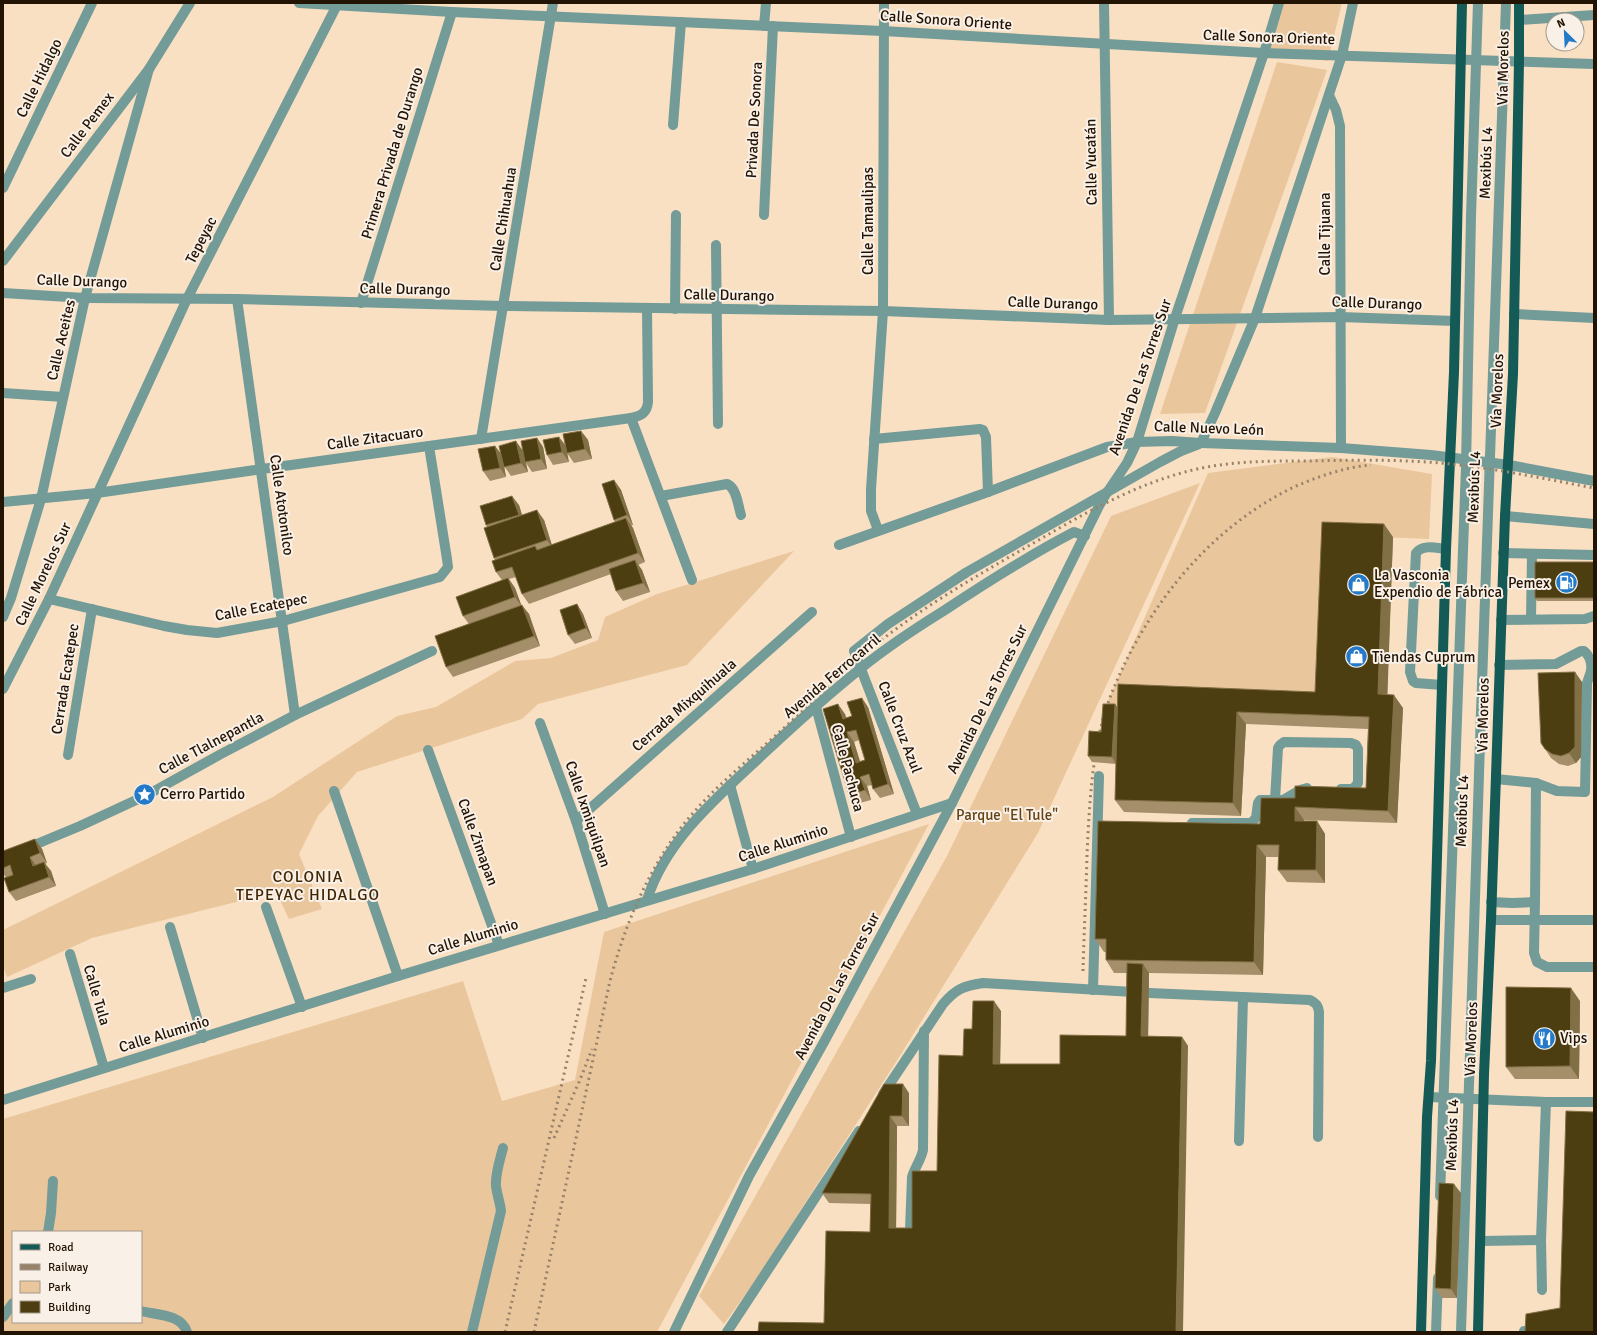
<svg xmlns="http://www.w3.org/2000/svg" width="1597" height="1335" viewBox="0 0 1597 1335" font-family="Signika,sans-serif">
<rect width="100%" height="100%" fill="#fae0c2"/>
<!-- green -->
<g fill="#eac69c" fill-rule="evenodd">
<path d="M1279,3H1342L1328,61L1264,53Z"/>
<path d="M1277,62L1327,70L1205,413L1160,414Z"/>
<path d="M1332,457L1432,474L1429,539L1331,535L1324,705L1105,708L1208,473Z"/>
<path d="M1200,483L1038,833L898,1059L753,1284L724,1324L699,1296L947,856L1111,516Z"/>
<path d="M794,551L687,665L538,704L522,719L357,772L318,816L299,854L322,909L289,919L276,892L92,938L7,977L3,966V930L273,797L397,716L436,707L515,661L551,658L598,640L605,617L657,594Z"/>
<path d="M929,824L657,1332H3V1119L463,981L502,1101L575,1080L604,932ZM13,1232H141V1322H13Z"/>
</g>
<g fill="none" stroke-linecap="round" stroke-linejoin="round">
<!-- minor -->
<g stroke="#739b98" stroke-width="10">
<path d="M299,3L452,12L883,31L1264,53L1594,64"/>
<path d="M1104,3L1109,320"/>
<path d="M1519,20L1594,15"/>
<path d="M764,26L766,3"/>
<path d="M1329,95L1336,110L1340,126L1341,448"/>
<path d="M673,125L681,22"/>
<path d="M3,188L92,3"/>
<path d="M764,215L773,26"/>
<path d="M716,245L718,424"/>
<path d="M3,261L149,69L190,3"/>
<path d="M3,293L85,298L237,299L504,306L883,311L1109,320L1340,317L1455,321"/>
<path d="M237,299L295,715"/>
<path d="M361,303L452,12"/>
<path d="M675,309L676,215"/>
<path d="M1514,314L1594,318"/>
<path d="M3,393L63,397"/>
<path d="M631,418L692,580"/>
<path d="M481,439L553,3"/>
<path d="M874,439L980,429L983,430L986,437L988,492"/>
<path d="M1201,443L1215,413L1255,318L1342,55L1353,3"/>
<path d="M661,496L727,484C737,488 738,506 741,515"/>
<path d="M3,502L97,493L262,469L631,418C641,416 647,413 648,402L647,308"/>
<path d="M1505,516L1594,524"/>
<path d="M878,530L871,511V489L883,311L884,3"/>
<path d="M839,545L988,492L1107,447L1137,442L1172,441L1201,443L1341,448L1431,455L1509,465L1594,481"/>
<path d="M1503,553L1594,555"/>
<path d="M49,599L164,626L187,630L217,633L283,621L440,577L448,567L447,559L429,446"/>
<path d="M3,617L11,598L41,499L85,298L149,69"/>
<path d="M1531,619L1532,554"/>
<path d="M1501,620L1585,619L1594,616"/>
<path d="M1499,665L1556,664L1581,651H1584C1590,656 1592,664 1591,671"/>
<path d="M1442,685L1416,683L1413,681L1410,672L1416,553C1423,544 1436,548 1446,549"/>
<path d="M3,689L49,599L187,299L338,3"/>
<path d="M816,707L851,837"/>
<path d="M540,723L576,821L605,914"/>
<path d="M428,750L499,945"/>
<path d="M68,755L92,609"/>
<path d="M1496,779L1536,783"/>
<path d="M730,785L753,869"/>
<path d="M334,791L398,976"/>
<path d="M1275,800L1278,748L1280,745L1284,742L1351,743L1356,745L1358,749V783L1353,789H1341"/>
<path d="M917,814L854,651L888,624L967,572L1160,462L1181,451L1199,444"/>
<path d="M576,821L812,612"/>
<path d="M1192,823H1251L1256,818L1258,803L1260,800H1283L1300,790L1307,788"/>
<path d="M3,858L80,826L147,795L221,754L295,715L432,651"/>
<path d="M647,900C665,842 715,799 758,759C791,728 825,697 860,669C887,647 916,628 945,610C987,582 1030,555 1074,532L1085,536"/>
<path d="M1491,902L1512,903L1535,902L1536,783L1557,791L1585,792L1587,683L1591,671H1594"/>
<path d="M1535,902L1534,953L1537,962L1547,967H1594"/>
<path d="M266,907L302,1007"/>
<path d="M1491,920H1594"/>
<path d="M170,927L203,1038"/>
<path d="M70,954L104,1068"/>
<path d="M3,988L31,979"/>
<path d="M1093,990L1099,776"/>
<path d="M1149,993L1310,1000C1316,1003 1318,1005 1319,1012L1318,1137"/>
<path d="M883,1094L943,1004C956,989 963,986 983,983L1133,992"/>
<path d="M1429,1097L1546,1102H1594"/>
<path d="M3,1100L398,976L753,869L952,803"/>
<path d="M1239,1141L1243,998"/>
<path d="M1440,1196L1466,466L1471,216L1478,3"/>
<path d="M910,1230L912,1177C915,1167 921,1160 923,1150L924,1031"/>
<path d="M48,1232L51,1213L53,1181"/>
<path d="M1481,1241L1541,1240"/>
<path d="M1542,1290L1541,1240L1546,1102"/>
<path d="M141,1311C157,1315 181,1314 187,1332"/>
<path d="M3,1317L13,1303"/>
<path d="M472,1332L501,1211C500,1202 497,1195 496,1186C495,1174 500,1160 503,1148"/>
<path d="M674,1332L749,1176L824,1042L952,803L1099,506L1106,494L1127,463L1137,442L1175,318L1264,53L1279,3"/>
<path d="M727,1332L859,1131"/>
<path d="M1436,1332L1438,1278"/>
<path d="M1461,1332L1481,712L1506,3"/>
<path d="M1524,1332V1331"/>
</g>
<!-- major -->
<g stroke="#145a57" stroke-width="10">
<path d="M1421,1332L1427,1117L1431,1061L1446,549L1454,372L1462,3"/>
<path d="M1478,1332L1484,1074L1491,920L1505,516L1513,374L1519,62V3"/>
</g>
<!-- rail -->
<g stroke="#97826a" stroke-width="3" stroke-dasharray="2 4" stroke-linecap="butt">
<path d="M1083,971C1084,933 1086,894 1087,855C1089,812 1091,769 1101,727C1106,704 1116,682 1126,661C1163,587 1220,522 1296,486C1320,476 1345,467 1371,465"/>
<path d="M554,1138L580,1080L592,1049"/>
<path d="M505,1332L586,978"/>
<path d="M534,1332L610,981C624,928 645,877 677,833C707,792 748,761 785,727C818,697 849,665 884,638C932,601 985,571 1037,541C1088,511 1140,482 1197,469C1233,461 1269,461 1306,461C1354,460 1403,459 1451,464C1499,469 1546,479 1594,488"/>
</g>
</g>
<!-- wall -->
<g fill="#a48f6a" fill-rule="evenodd">
<path d="M581,431L588,440L592,459L574,463L567,453Z"/>
<path d="M559,437L569,462L553,465L547,455Z"/>
<path d="M537,438L543,447L547,469L532,472L526,463L528,472L511,476L504,466L506,477L490,481L483,471L495,446L501,455L523,451Z"/>
<path d="M614,480L621,490L633,525L631,526L633,528L645,562L638,565L642,570L650,592L623,601L616,591L611,574L529,604L522,594L516,577L509,579L515,588L521,605L529,614L540,646L453,677L446,667L469,624L463,616L502,580L496,572L495,560L494,558L487,527L486,525L519,505L522,515L544,520L552,545L615,522L614,520Z"/>
<path d="M1393,537L1387,695L1403,708L1397,823L1304,820V821H1317L1325,834V883L1287,882L1278,870V857H1266L1263,975L1149,973L1148,1036L1182,1037L1188,1046L824,1323L870,1232V1204L829,1203L822,1193L909,1093V1126H897L896,1228H912L937,1171L963,1056L972,1029L1001,1011L1000,1064H1060L1126,1036L1127,973H1114L1106,960V952H1104L1095,939L1295,798L1366,788L1368,729L1246,724L1241,816L1124,812L1115,800L1116,764L1092,762L1088,756L1115,704L1118,708L1315,692Z"/>
<path d="M1594,562V601H1537L1535,598Z"/>
<path d="M577,604L583,614L592,638L575,644L568,635Z"/>
<path d="M1582,682L1581,757L1576,763L1568,766L1559,764L1551,758L1545,749Z"/>
<path d="M868,707L894,794L880,798L873,789L872,785L867,786L871,800L856,804L849,795L845,714L846,718L852,716ZM859,740L865,760L860,761L854,742Z"/>
<path d="M35,839L42,849L47,863L45,864L51,871L56,886L16,901L9,892L6,877L3,874V851Z"/>
<path d="M1580,1001L1579,1079H1515L1506,1067Z"/>
<path d="M1461,1193L1457,1298H1442L1435,1288Z"/>
</g>
<!-- shaded-wall -->
<g fill="#816f46">
<path d="M581,431L588,440L592,459L585,449Z"/>
<path d="M559,437L566,446L569,462L562,452Z"/>
<path d="M537,438L543,447L547,469L541,459Z"/>
<path d="M516,441L523,451L528,472L521,463Z"/>
<path d="M495,446L502,455L506,477L500,468Z"/>
<path d="M614,480L621,490L633,525L627,515Z"/>
<path d="M512,496L519,505L525,525L519,515Z"/>
<path d="M537,510L544,520L553,549L547,540Z"/>
<path d="M626,518L633,528L645,562L638,553Z"/>
<path d="M1384,524L1393,537L1387,707L1378,694Z"/>
<path d="M635,560L642,570L650,592L643,583Z"/>
<path d="M508,578L515,588L522,607L515,597Z"/>
<path d="M577,604L583,614L592,638L586,628Z"/>
<path d="M522,605L529,614L540,646L534,636Z"/>
<path d="M1575,672L1582,682L1581,757L1576,763L1569,753Z"/>
<path d="M1394,695L1403,708L1397,823L1388,811Z"/>
<path d="M862,698L868,707L894,794L888,784Z"/>
<path d="M838,704L845,714L849,728L843,719Z"/>
<path d="M1115,704L1120,711L1116,764L1112,757Z"/>
<path d="M1237,712L1246,724L1241,816L1233,803Z"/>
<path d="M847,732L854,742L863,772L856,763Z"/>
<path d="M860,777L867,786L871,800L865,790Z"/>
<path d="M1295,807L1304,820V833L1295,821Z"/>
<path d="M1317,821L1325,834V883L1316,870Z"/>
<path d="M35,839L42,849L47,863L40,853Z"/>
<path d="M1257,845L1266,857L1263,975L1254,962Z"/>
<path d="M30,857L37,867L33,866Z"/>
<path d="M44,862L51,871L56,886L49,877Z"/>
<path d="M1143,964L1149,973L1148,1046L1141,1036Z"/>
<path d="M1571,988L1580,1001L1579,1079L1570,1066Z"/>
<path d="M994,1001L1001,1011L1000,1073L993,1064Z"/>
<path d="M1182,1037L1188,1046L1183,1332H1176Z"/>
<path d="M903,1084L909,1093V1126L902,1116Z"/>
<path d="M890,1116L897,1126L896,1237L889,1228Z"/>
<path d="M1454,1184L1461,1193L1457,1298L1451,1289Z"/>
</g>
<!-- building -->
<g fill="#4d3e11" stroke="#816f46" fill-rule="evenodd">
<path d="M581,431L585,449L567,453L563,434Z"/>
<path d="M559,437L562,452L547,455L543,440Z"/>
<path d="M537,438L541,459L525,462L521,441Z"/>
<path d="M516,441L521,463L504,467L499,446Z"/>
<path d="M495,446L500,468L483,471L478,449Z"/>
<path d="M614,480L627,515L614,520L602,484Z"/>
<path d="M512,496L519,515L486,525L480,506Z"/>
<path d="M537,510L547,540L494,558L484,528Z"/>
<path d="M626,518L638,553L522,594L512,567L496,572L492,561L535,546L537,550Z"/>
<path d="M1322,522L1384,524L1378,694L1394,695L1388,811L1295,807V821H1317L1316,870H1278L1279,845H1257L1254,962L1106,960V939H1095L1098,821L1260,824L1261,798H1295V786L1366,788L1369,717L1237,712L1233,803L1115,800L1118,684L1315,692Z"/>
<path d="M635,560L643,583L616,591L609,569Z"/>
<rect x="1535" y="562" width="59" height="36"/>
<path d="M508,578L515,597L463,616L456,597Z"/>
<path d="M577,604L586,628L568,635L560,610Z"/>
<path d="M522,605L534,636L446,667L435,636Z"/>
<path d="M1575,672V747L1569,753L1561,756L1552,754L1545,749L1541,743L1538,673Z"/>
<path d="M862,698L888,784L873,789L869,774L860,777L865,790L849,795L823,709L838,704L843,719L852,716L847,702ZM856,730L865,760L856,763L847,732Z"/>
<path d="M1103,704H1115L1112,757L1088,756L1089,731L1101,732Z"/>
<path d="M35,839L40,853L30,857L33,866L44,862L49,877L9,892L4,878L13,875L10,865L3,868V851Z"/>
<path d="M1127,963L1143,964L1141,1036L1182,1037L1176,1332H758L759,1322L824,1323L826,1231L870,1232L871,1194L822,1193L884,1084H903L902,1116H890L889,1228H912V1171H937L939,1055L963,1056L964,1029H972L973,1001H994L993,1064H1060V1035L1126,1036Z"/>
<path d="M1506,987L1571,988L1570,1066L1506,1067Z"/>
<path d="M1566,1111L1594,1112V1332H1525L1526,1314L1560,1308Z"/>
<path d="M1439,1183L1454,1184L1451,1289L1435,1288Z"/>
</g>
<!-- icons -->
<defs>
<symbol id="fuel-disc" viewBox="-11 -11 22 22"><circle r="9.5" fill="#247ac8" stroke="#f9f0e7"/><path d="M-5.5-6h7V0h2V4h1.3V-2.5L3-4.5l.8-.8L6-3V5H2.5V1h-1V6h-7ZM-4.2-4.7v3.2H.2V-4.7Z" fill="#fff"/></symbol>
<symbol id="shop-disc" viewBox="-11 -11 22 22"><circle r="9.5" fill="#247ac8" stroke="#f9f0e7"/><path d="M-5-2.5h2.3a2.7 3.5 0 0 1 5.4 0H5L5.5 6h-11ZM-1.5-2.5h3a1.5 2.3 0 0 0-3 0Z" fill="#fff"/></symbol>
<symbol id="sight-disc" viewBox="-11 -11 22 22"><circle r="9.5" fill="#247ac8" stroke="#f9f0e7"/><path d="M0-6L1.8-2.2L6-1.7L2.9 1.2L3.7 5.4L0 3.3L-3.7 5.4L-2.9 1.2L-6-1.7L-1.8-2.2Z" fill="#fff"/></symbol>
<symbol id="restaurant-disc" viewBox="-11 -11 22 22"><circle r="9.5" fill="#247ac8" stroke="#f9f0e7"/><path d="M-5-6h1v4h1v-4h1v4h1v-4h1v5L-1.5 .5V6h-2V.5L-5-1ZM5-6V6H3V1.5H1.5Q1.5-4 5-6Z" fill="#fff"/></symbol>
</defs>
<g fill-rule="evenodd">
<use href="#fuel-disc" x="1554" y="570" width="25" height="25"/>
<use href="#shop-disc" x="1346" y="572" width="25" height="25"/>
<use href="#shop-disc" x="1344" y="644" width="25" height="25"/>
<use href="#sight-disc" x="132" y="782" width="25" height="25"/>
<use href="#restaurant-disc" x="1532" y="1026" width="25" height="25"/>
</g>
<g text-anchor="middle" stroke-width="4" stroke-linejoin="round" paint-order="stroke">
<!-- street labels -->
<g font-size="15" fill="#231302" stroke="#f9f0e7">
<text transform="translate(946 20) rotate(4)" y="5">Calle Sonora Oriente</text>
<text transform="translate(1269 37) rotate(2)" y="5">Calle Sonora Oriente</text>
<text transform="translate(1503 68) rotate(-89)" y="5">Vía Morelos</text>
<text transform="translate(39 78) rotate(-64)" y="5">Calle Hidalgo</text>
<text transform="translate(754 120) rotate(-87)" y="5">Privada De Sonora</text>
<text transform="translate(87 125) rotate(-53)" y="5">Calle Pemex</text>
<text transform="translate(392 153) rotate(-73)" y="5">Primera Privada de Durango</text>
<text transform="translate(1091 162) rotate(-91)" y="5">Calle Yucatán</text>
<text transform="translate(1486 163) rotate(-88)" y="5">Mexibús L4</text>
<text transform="translate(503 219) rotate(-81)" y="5">Calle Chihuahua</text>
<text transform="translate(868 221) rotate(-90)" y="5">Calle Tamaulipas</text>
<text transform="translate(1325 234) rotate(-90)" y="5">Calle Tijuana</text>
<text transform="translate(201 240) rotate(-63)" y="5">Tepeyac</text>
<text transform="translate(82 281) rotate(2)" y="5">Calle Durango</text>
<text transform="translate(405 289) rotate(1)" y="5">Calle Durango</text>
<text transform="translate(729 295) rotate(1)" y="5">Calle Durango</text>
<text transform="translate(1053 303) rotate(2)" y="5">Calle Durango</text>
<text transform="translate(1377 303) rotate(2)" y="5">Calle Durango</text>
<text transform="translate(61 340) rotate(-77)" y="5">Calle Aceites</text>
<text transform="translate(1140 377) rotate(-71)" y="5">Avenida De Las Torres Sur</text>
<text transform="translate(1497 391) rotate(-88)" y="5">Vía Morelos</text>
<text transform="translate(1209 428) rotate(2)" y="5">Calle Nuevo León</text>
<text transform="translate(375 438) rotate(-8)" y="5">Calle Zitacuaro</text>
<text transform="translate(1474 487) rotate(-88)" y="5">Mexibús L4</text>
<text transform="translate(282 505) rotate(82)" y="5">Calle Atotonilco</text>
<text transform="translate(43 574) rotate(-65)" y="5">Calle Morelos Sur</text>
<text transform="translate(261 607) rotate(-11)" y="5">Calle Ecatepec</text>
<text transform="translate(832 676) rotate(-40)" y="5">Avenida Ferrocarril</text>
<text transform="translate(65 679) rotate(-81)" y="5">Cerrada Ecatepec</text>
<text transform="translate(987 699) rotate(-64)" y="5">Avenida De Las Torres Sur</text>
<text transform="translate(684 705) rotate(-41)" y="5">Cerrada Mixquihuala</text>
<text transform="translate(1483 715) rotate(-89)" y="5">Vía Morelos</text>
<text transform="translate(900 727) rotate(69)" y="5">Calle Cruz Azul</text>
<text transform="translate(211 743) rotate(-28)" y="5">Calle Tlalnepantla</text>
<text transform="translate(848 768) rotate(75)" y="5">Calle Pachuca</text>
<text transform="translate(1462 811) rotate(-88)" y="5">Mexibús L4</text>
<text transform="translate(588 814) rotate(71)" y="5">Calle Ixmiquilpan</text>
<text transform="translate(478 842) rotate(70)" y="5">Calle Zimapan</text>
<text transform="translate(783 843) rotate(-18)" y="5">Calle Aluminio</text>
<text transform="translate(473 937) rotate(-17)" y="5">Calle Aluminio</text>
<text transform="translate(837 986) rotate(-62)" y="5">Avenida De Las Torres Sur</text>
<text transform="translate(97 995) rotate(74)" y="5">Calle Tula</text>
<text transform="translate(164 1034) rotate(-17)" y="5">Calle Aluminio</text>
<text transform="translate(1471 1039) rotate(-88)" y="5">Vía Morelos</text>
<text transform="translate(1452 1135) rotate(-88)" y="5">Mexibús L4</text>
</g>
<!-- poi labels -->
<g font-size="15" fill="#231302" stroke="#f9f0e7" text-anchor="start">
<text x="1374" y="580">La Vasconia<tspan x="1374" dy="17">Expendio de Fábrica</tspan></text>
<text x="1550" y="588" text-anchor="end">Pemex</text>
<text x="1372" y="662">Tiendas Cuprum</text>
<text x="160" y="799">Cerro Partido</text>
<text x="1560" y="1043">Vips</text>
</g>
<!-- park labels -->
<g font-size="15" fill="#644213" stroke="#f9f0e7">
<text x="1007" y="820">Parque "El Tule"</text>
</g>
<!-- neighbourhood labels -->
<g font-size="16" letter-spacing="1" fill="#402500" stroke="#f9f0e7">
<text x="308" y="882">COLONIA<tspan x="308" dy="18">TEPEYAC HIDALGO</tspan></text>
</g>
</g>
<!-- border -->
<rect width="1597" height="1335" fill="none" stroke="#231302" stroke-width="8"/>
<!-- legend -->
<rect x="12" y="1231" width="130" height="92" fill="#f9f0e7" stroke="#a3988b"/>
<rect x="20" y="1244" width="20" height="6" fill="#145a57" stroke="#a3988b"/>
<text x="48" y="1251" font-size="12" fill="#231302">Road</text>
<rect x="20" y="1264" width="20" height="6" fill="#97826a" stroke="#a3988b"/>
<text x="48" y="1271" font-size="12" fill="#231302">Railway</text>
<rect x="20" y="1281" width="20" height="12" fill="#eac69c" stroke="#a3988b"/>
<text x="48" y="1291" font-size="12" fill="#231302">Park</text>
<rect x="20" y="1301" width="20" height="12" fill="#4d3e11" stroke="#a3988b"/>
<text x="48" y="1311" font-size="12" fill="#231302">Building</text>
<!-- north arrow -->
<g transform="translate(1565 32) rotate(336)"><circle r="19" fill="#f9f0e7" stroke="#a3988b"/>
<path d="M0-3L7 15L0 10L-7 15Z" fill="#247ac8"/>
<text y="-6" font-size="11" font-weight="bold" text-anchor="middle" fill="#231302">N</text>
</g>
</svg>
